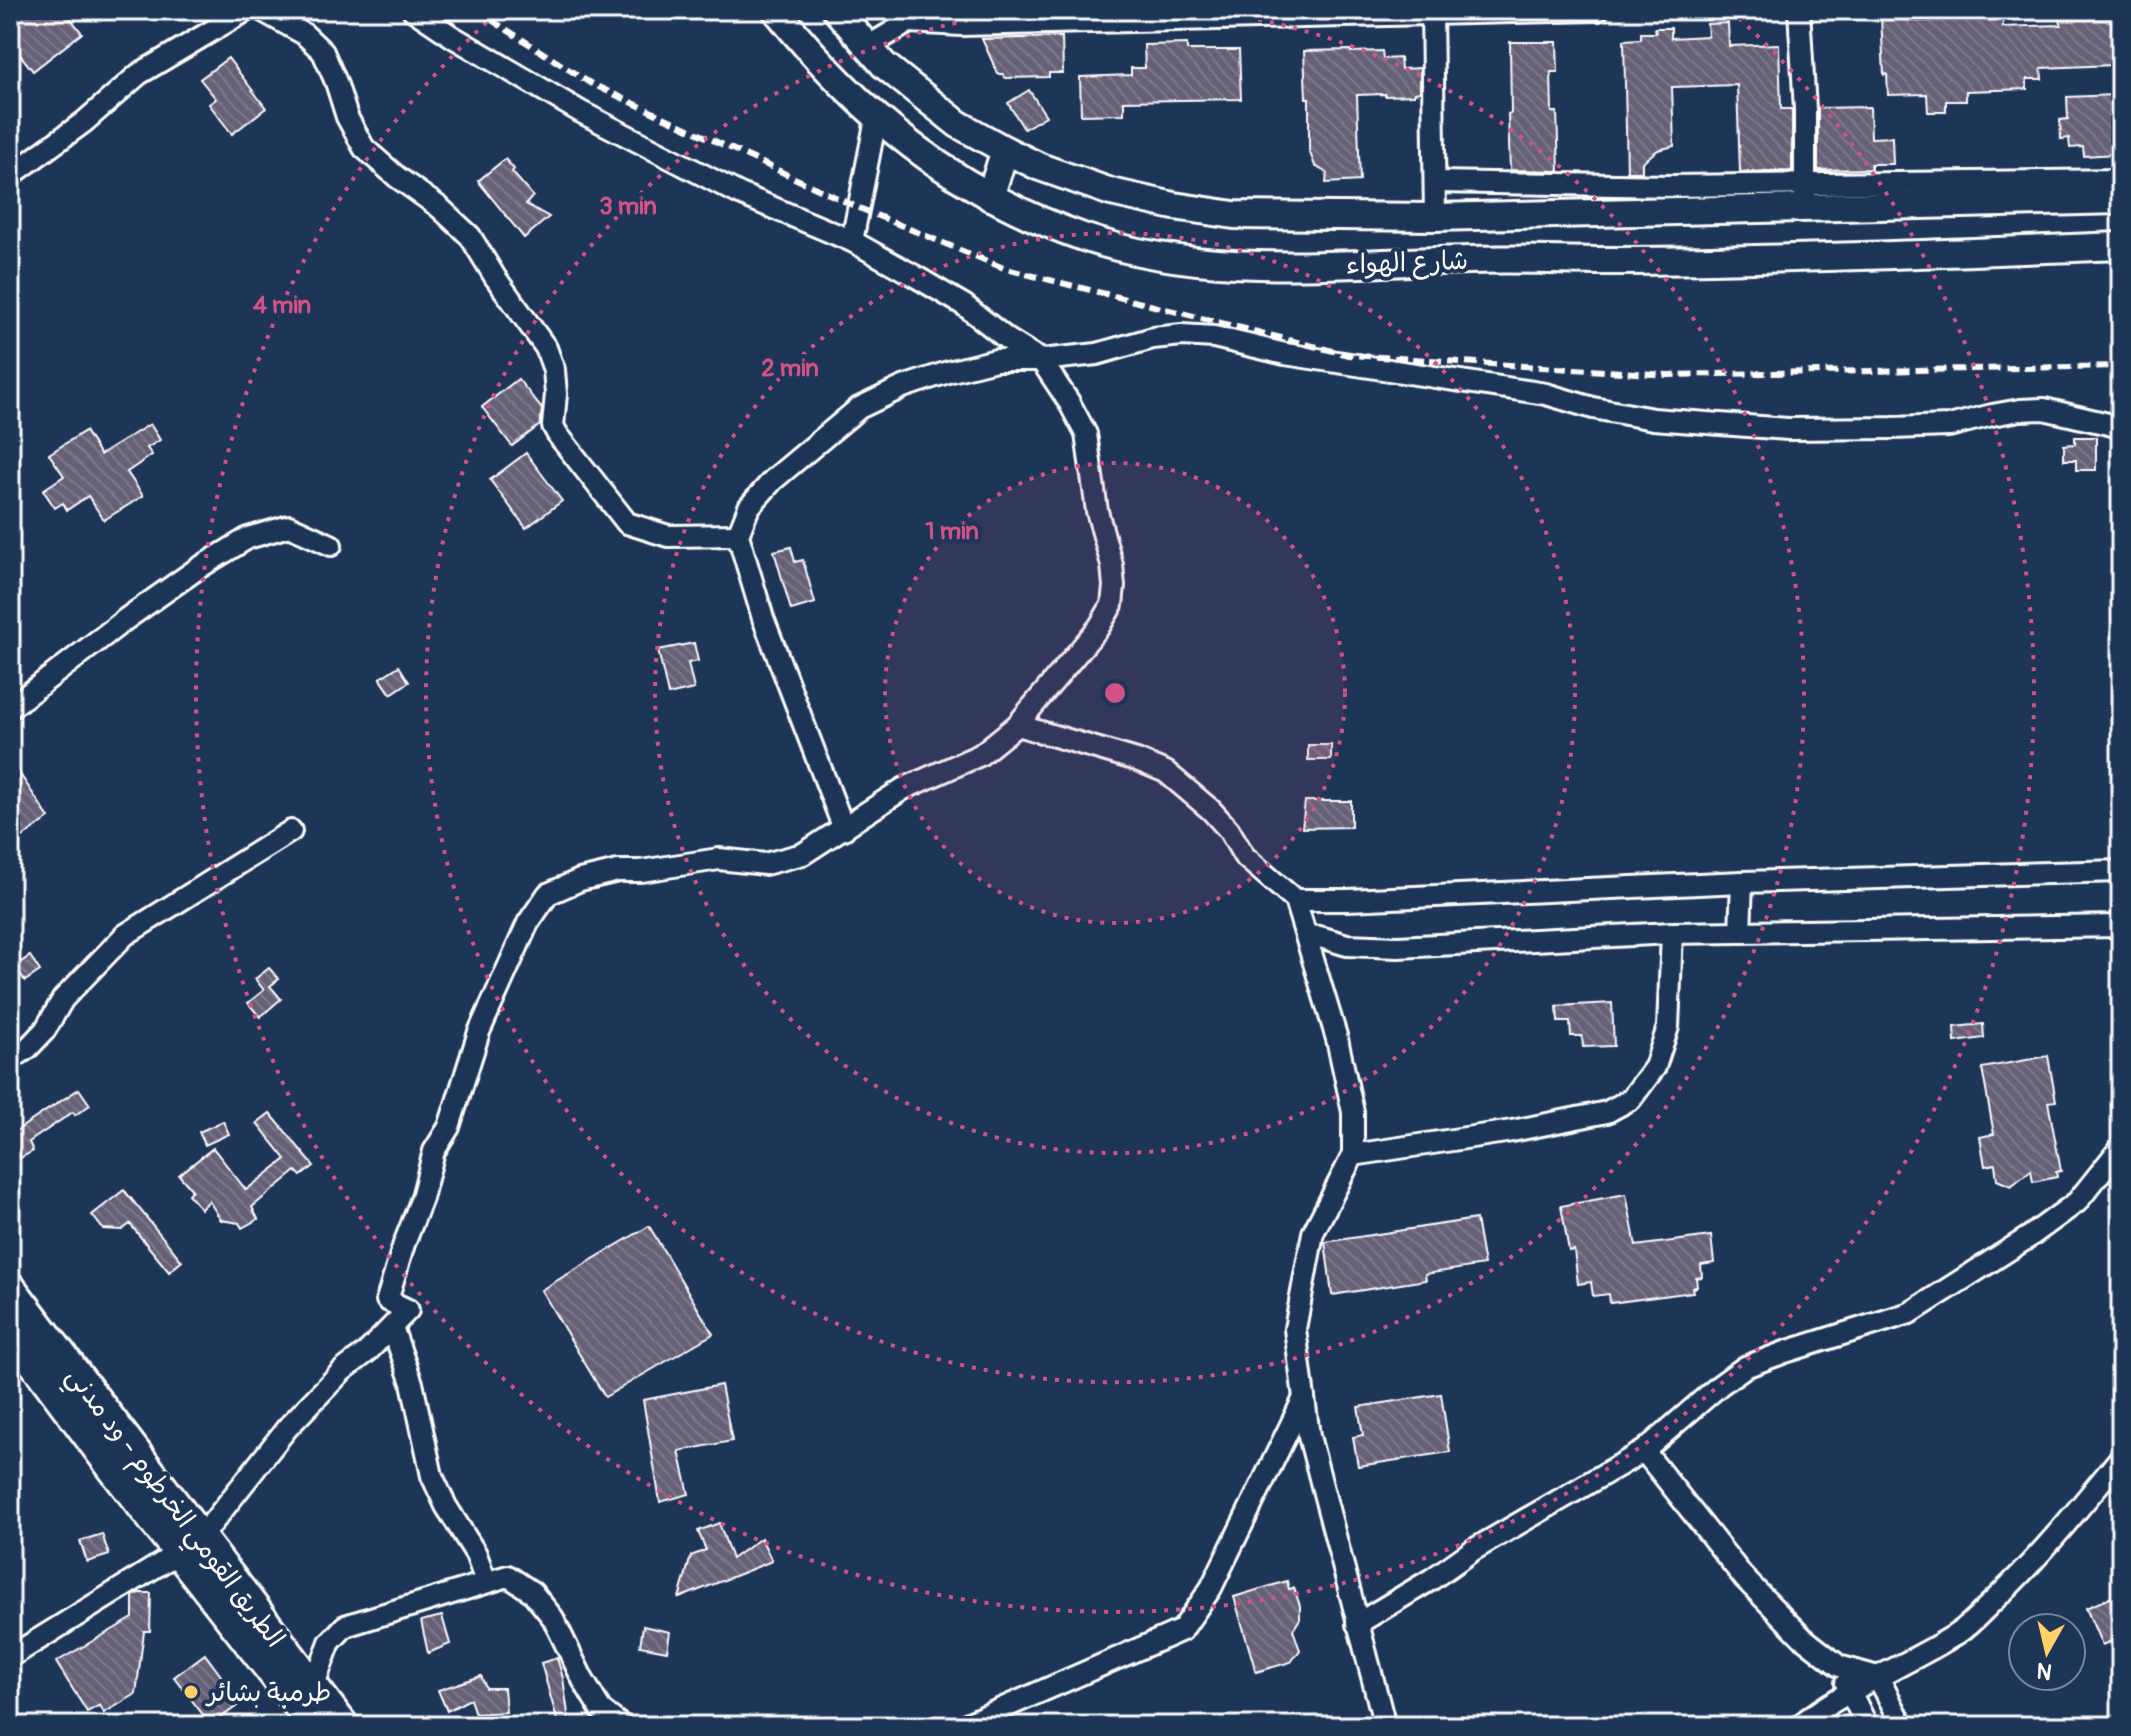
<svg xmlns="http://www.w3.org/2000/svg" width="2131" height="1736" viewBox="0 0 2131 1736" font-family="Pangolin,'Playpen Sans Arabic',sans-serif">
<defs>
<pattern id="building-back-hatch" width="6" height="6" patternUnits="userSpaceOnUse" patternTransform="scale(2)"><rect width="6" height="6" fill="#656075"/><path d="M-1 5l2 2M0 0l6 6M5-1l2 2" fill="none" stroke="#7c788a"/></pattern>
</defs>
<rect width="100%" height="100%" fill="#1d3557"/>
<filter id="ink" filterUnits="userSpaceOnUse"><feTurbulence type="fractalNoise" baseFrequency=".0125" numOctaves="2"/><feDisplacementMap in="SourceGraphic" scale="16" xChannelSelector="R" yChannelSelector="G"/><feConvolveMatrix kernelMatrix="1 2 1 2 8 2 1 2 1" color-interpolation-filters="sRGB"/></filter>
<g filter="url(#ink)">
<!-- building -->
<g fill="url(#building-back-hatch)" stroke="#fff" stroke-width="2">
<path d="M10,10H64L82,33L33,71L10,42Z"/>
<path d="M1910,16V21L2003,19V27L2061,25L2060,18L2112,16L2114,65L2041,68L2042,79H2027V89L1966,91V101H1946V112H1928L1927,94L1888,95L1887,74L1884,75L1881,17Z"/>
<path d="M1728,23L1729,46L1779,44L1781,109H1792V171L1740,172L1737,85L1672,87L1674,146L1658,150L1642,162V172H1627L1624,40L1641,39V33H1656L1655,28H1671V38L1708,36L1707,24Z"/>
<path d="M1062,37L1063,73H1049V77L1005,78L1003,74H998L982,39Z"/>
<path d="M1510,42H1557L1558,72H1551L1552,112H1557L1559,171L1510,170L1508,114L1511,113Z"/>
<path d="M1187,44V50H1239L1241,99L1124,101V114L1081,115L1080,77L1131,75V68H1145L1144,45Z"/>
<path d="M1351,50V52L1382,51L1383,59L1400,58L1401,69L1420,68V92L1414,93V95L1385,96V94L1357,95L1360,181L1326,183L1327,173L1315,166L1309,150V98H1306L1304,51Z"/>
<path d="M228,58L266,108L232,134L209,104L216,99L200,79Z"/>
<path d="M1029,90L1046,116L1024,129L1008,103Z"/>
<path d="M2114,95L2116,154L2084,156L2083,147L2070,148L2069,138L2061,139L2060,120L2068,119L2067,97Z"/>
<path d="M1870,107L1871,138L1892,137L1893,164H1871V169L1818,170V108Z"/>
<path d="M505,159L514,169L512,172L533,196L526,204L549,217L524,238L478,181Z"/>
<path d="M518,379L542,409L540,425L512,446L482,407Z"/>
<path d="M150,424L160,440L147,448L152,455L127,472L143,496L104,520L88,496L67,510L63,503L55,508L43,490L64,476L49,454L85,431L100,455Z"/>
<path d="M2075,437H2096V470H2076V460H2064V445L2075,444Z"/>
<path d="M526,453L562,501L526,528L490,480Z"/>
<path d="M791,547L795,562L803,560L815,603L791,610L774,551Z"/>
<path d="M694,643L698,661L688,663L694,689L668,695L658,650Z"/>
<path d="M399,666L409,682L391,694L380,678Z"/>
<rect x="1308" y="745" width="23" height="15"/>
<path d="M10,759L49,818L10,846Z"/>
<path d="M1305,801H1351V827L1302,828Z"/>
<path d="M30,956L40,971L25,981L15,966Z"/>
<path d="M269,968L279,979L270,986L281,999L260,1017L248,1003L264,990L255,979Z"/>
<path d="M1612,1003L1614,1046L1583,1047L1582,1036H1571L1570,1022H1558L1557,1006Z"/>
<path d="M1983,1024L1984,1038L1955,1042L1954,1027Z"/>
<path d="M2048,1056L2056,1101L2048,1102L2061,1171L2056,1172L2057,1177L2033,1182L2031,1170L2011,1186L1997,1180L1995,1164L1985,1166L1980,1137L1994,1134L1982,1068Z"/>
<path d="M79,1089L90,1105L75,1115L73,1112L29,1142L33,1151L15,1161L10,1152V1135Z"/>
<path d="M270,1113L314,1166L301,1176L296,1171L252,1207L258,1219L242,1228L239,1223L221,1220L209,1201L201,1209L188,1194L192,1190L179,1175L213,1148L246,1190L286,1159L257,1123Z"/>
<path d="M223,1121L229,1134L205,1145L199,1132Z"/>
<path d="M124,1190L182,1261L169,1272L130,1224L122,1230L103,1229L92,1215Z"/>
<path d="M1626,1194L1636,1246L1711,1236L1714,1263L1701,1265L1702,1277L1696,1278L1697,1287L1692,1288L1693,1292L1610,1303L1609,1294L1593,1296L1591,1282L1578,1284L1574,1250L1569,1251L1561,1206Z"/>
<path d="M1476,1219L1484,1265L1425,1274L1426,1280L1332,1295L1325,1242Z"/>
<path d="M649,1226L713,1334L605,1397L541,1290Z"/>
<path d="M721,1385L732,1441L679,1451L689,1494L660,1502L643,1400Z"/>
<path d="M1441,1394L1450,1452L1358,1466L1353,1437L1363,1435L1358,1407Z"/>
<path d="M719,1523L732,1559L761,1538L772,1561L679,1598L691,1556L706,1550L698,1531Z"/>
<path d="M102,1534L109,1555L87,1562L80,1541Z"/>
<path d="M1287,1581L1289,1589L1294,1588L1300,1606V1619L1293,1630L1300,1650L1291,1662L1256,1672L1234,1597Z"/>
<path d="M139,1593H151L150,1631H144L136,1694L104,1713L100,1705L87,1712L56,1662L133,1618V1596Z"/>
<path d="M2121,1593V1637L2102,1645L2086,1608Z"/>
<path d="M442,1616L450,1644L428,1653L421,1621Z"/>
<path d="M643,1626L670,1632L667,1651L640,1646Z"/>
<path d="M205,1654L241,1703L211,1725L174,1677Z"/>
<path d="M557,1658L563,1678L569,1721L558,1723L541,1663Z"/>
<path d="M481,1676L486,1688H504L506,1712L475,1714L470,1699L447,1711L438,1690Z"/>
</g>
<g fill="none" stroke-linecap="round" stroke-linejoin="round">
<defs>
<g id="minor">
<path d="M261,10L304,34L323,52L336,82L347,117L364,148L397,177L439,207L470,236L495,277L546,348L554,370L556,394L553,426L558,435L627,523L668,536L738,535"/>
<path d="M1432,10L1435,217"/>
<path d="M1799,10L1805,110V194"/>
<path d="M909,22L961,25L1598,10"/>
<path d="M867,47L909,22L916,13"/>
<path d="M10,176L84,122L139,74L247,10"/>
<path d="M1436,182L1673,186L2121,180"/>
<path d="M852,241L876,119"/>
<path d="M10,708L126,619L197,569L248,538L289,526L331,545"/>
<path d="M1017,725L1137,760L1166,772L1211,810L1229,830L1244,856L1295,900L1337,1039L1353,1112V1155L1313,1233L1295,1329L1309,1436L1385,1726"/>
<path d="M844,829L763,618L738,535L749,507L773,480L859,408L903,387L948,372L996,360H1041L1097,354L1153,338L1182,335L1214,337L1285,354L1546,394L1593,408L1653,419L1788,429L1892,428L1949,426L1992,415L2020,410L2044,409L2121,427"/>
<path d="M1295,900H1348L1742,882L2121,871"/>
<path d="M1740,932L1742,882"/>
<path d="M1306,936L1320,937L1347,945L1398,947L1672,933L2121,926"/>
<path d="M10,1060L28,1048L45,1030L63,999L125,935L291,831"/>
<path d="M1353,1155L1512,1131L1607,1112L1631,1099L1655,1067L1668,1027L1672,933"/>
<path d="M392,1327L412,1383L432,1476L446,1506L476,1554L486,1582"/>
<path d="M1644,1451L1745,1579L1802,1637L1839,1666L1878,1677L1903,1726"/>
<path d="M1357,1624L1432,1579L1473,1550L1644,1451L1720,1385L1745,1367L1785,1352L1910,1313L2029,1237L2077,1202L2121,1147"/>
<path d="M10,1657L199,1540L287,1428L342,1371L367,1352L408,1310L387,1300L404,1244L422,1198L434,1151L449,1127L479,1032L528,923L548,894L580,880L618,871H641L719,859L765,864L803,854L903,789L980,755L1017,725L1099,627L1112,605L1114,586L1112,565L1097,511L1086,434L1069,402L1041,360L1007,339L964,305L913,275L852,241L740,194L581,112L453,37L413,10"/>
<path d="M1846,1683L1867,1726"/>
<path d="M313,1687L330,1642L345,1626L508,1576L532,1592L553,1618L583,1680L601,1710L622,1726"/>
<path d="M962,1726L1182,1630L1211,1588L1304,1398"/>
<path d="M1799,1726C1844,1688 1908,1666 1958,1633C1970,1625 1980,1614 1990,1604C2038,1560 2079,1508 2121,1457"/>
</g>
<g id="major">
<path d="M776,10C860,115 954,192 1083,237C1207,279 1339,263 1468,260C1518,258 1568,261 1618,261C1786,260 1954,253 2121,246"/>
<path d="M836,10L884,65L958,124L1005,150L1040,167L1111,192L1174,206L1234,215L1435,217L2121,200"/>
<path d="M990,197L1005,150"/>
</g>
<g id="highway">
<path d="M10,1288L343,1726"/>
<path d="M10,1330L113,1468L315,1726"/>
</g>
</defs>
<!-- minor casing -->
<use href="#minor" stroke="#fff" stroke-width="26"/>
<!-- major casing -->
<use href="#major" stroke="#fff" stroke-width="32"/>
<!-- highway casing -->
<use href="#highway" stroke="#fff" stroke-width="36"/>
<!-- minor -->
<use href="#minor" stroke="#1d3557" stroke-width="20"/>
<!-- major -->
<use href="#major" stroke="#1d3557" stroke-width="26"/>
<!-- highway -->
<use href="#highway" stroke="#1d3557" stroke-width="30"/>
<!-- rail -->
<path stroke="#fff" stroke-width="6" stroke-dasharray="12 6" stroke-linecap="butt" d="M476,10L590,83L859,208L1006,269L1349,355L1668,375L2121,366"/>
</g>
</g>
<!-- distance rings -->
<circle cx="1115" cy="693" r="230" fill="#d15284" fill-opacity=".12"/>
<g fill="none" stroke="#d15284" stroke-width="4" stroke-dasharray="4 8">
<circle cx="1115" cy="693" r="230"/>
<circle cx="1115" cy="693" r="460"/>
<path d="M1211 11A689 689 0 1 1 1019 11"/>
<path d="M1730 10A919 919 0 1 1 500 10"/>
</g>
<!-- markers -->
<circle fill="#ffd166" stroke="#1d3557" stroke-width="3" cx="191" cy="1692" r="8"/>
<g text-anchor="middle" stroke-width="8" stroke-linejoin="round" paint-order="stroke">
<!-- street labels -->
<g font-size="26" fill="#fff" stroke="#1d3557">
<text transform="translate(1407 262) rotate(-2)" y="9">شارع الهواء</text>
<text transform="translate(176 1507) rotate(53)" y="9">الطريق القومي الخرطوم - ود مدني</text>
</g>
<!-- poi labels -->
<g font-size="26" fill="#fff" stroke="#1d3557" text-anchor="start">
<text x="207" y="1701">طرمبة بشائر</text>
</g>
</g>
<circle cx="1115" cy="693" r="12" fill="#d15284" stroke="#1d3557" stroke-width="4"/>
<g font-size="24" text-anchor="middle" font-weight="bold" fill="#d15284" stroke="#1d3557" stroke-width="8" stroke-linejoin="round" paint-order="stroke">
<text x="628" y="214">3 min</text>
<text x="282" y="313">4 min</text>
<text x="790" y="376">2 min</text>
<text x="952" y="539">1 min</text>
</g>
<!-- margin -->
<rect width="2131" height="1736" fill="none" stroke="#1d3557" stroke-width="40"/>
<rect x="20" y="20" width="2091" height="1696" fill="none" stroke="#fff" stroke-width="3" filter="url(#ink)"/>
<!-- north arrow -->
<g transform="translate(2047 1652) rotate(188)"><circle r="38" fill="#1d3557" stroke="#77869a" stroke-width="2"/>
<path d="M0-6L14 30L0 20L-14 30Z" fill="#ffd166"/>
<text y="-12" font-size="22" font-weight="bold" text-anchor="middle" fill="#ffffff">N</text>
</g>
</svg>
